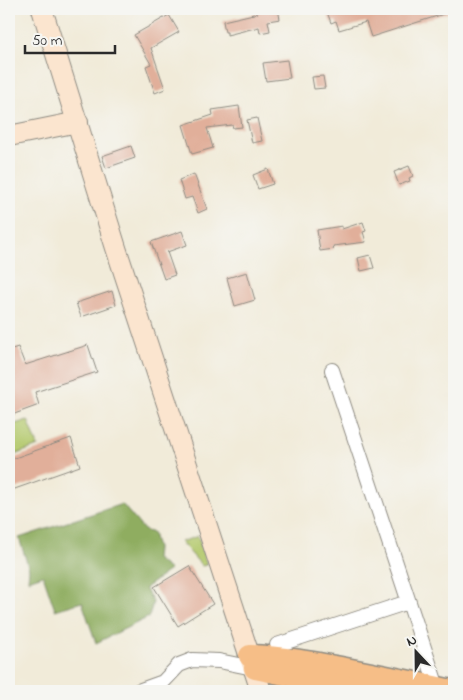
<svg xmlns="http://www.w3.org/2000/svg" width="463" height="700" viewBox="0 0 463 700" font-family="'Indie Flower',sans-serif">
<rect width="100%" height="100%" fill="#f6f6f2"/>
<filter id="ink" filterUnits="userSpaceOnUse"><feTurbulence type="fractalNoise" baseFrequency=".02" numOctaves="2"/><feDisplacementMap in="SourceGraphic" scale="10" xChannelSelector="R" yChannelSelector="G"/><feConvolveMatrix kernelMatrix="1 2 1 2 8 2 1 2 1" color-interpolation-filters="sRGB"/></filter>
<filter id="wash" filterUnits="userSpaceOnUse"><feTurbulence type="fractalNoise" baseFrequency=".0096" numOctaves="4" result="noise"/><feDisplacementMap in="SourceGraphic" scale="20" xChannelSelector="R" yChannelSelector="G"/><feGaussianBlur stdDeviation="1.12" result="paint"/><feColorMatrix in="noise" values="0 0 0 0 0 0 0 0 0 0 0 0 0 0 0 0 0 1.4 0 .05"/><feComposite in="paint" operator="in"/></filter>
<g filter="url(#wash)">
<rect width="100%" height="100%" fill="#f1ebd9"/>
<!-- green -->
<g fill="#b4c96d" stroke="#707a4c">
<path d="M28,420L38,446L9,457V426Z"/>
<path d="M198,536L207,565L202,566L181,542Z"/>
</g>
<!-- forest -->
<path fill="#8fad60" stroke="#5d6c46" d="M122,504L144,530L153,533L157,548L156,559L170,570L145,588L153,602L149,617L96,643L82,602L55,610L43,575L28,580L29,569L19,538Z"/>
<g id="blocks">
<!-- building -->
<g fill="#e1af9a">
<path d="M257,9H278L280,19L268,21L270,31L260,33L259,27L227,35V32H225L223,21L258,13Z"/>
<path d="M326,9H452L453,11L371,37L366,22L339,30L336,21L331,23Z"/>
<path d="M169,15L179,32L151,48L165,89L155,93L146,66L151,64L134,35Z"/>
<path d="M287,60L290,78L266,81L263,63Z"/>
<path d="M323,76L325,88L314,89L312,77Z"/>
<path d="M239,106L242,127L233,128L232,125L207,128L213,148L192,154L183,125L213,115L212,110Z"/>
<path d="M257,118L262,141L252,143L247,120Z"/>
<path d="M131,146L135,158L106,168L102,156Z"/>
<path d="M409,166L413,176L409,178L410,181L399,185L394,172Z"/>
<path d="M268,169L273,184L258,189L253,175Z"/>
<path d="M194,174L207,209L198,213L192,197L185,199L179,180Z"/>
<path d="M363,222L366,231L363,232L366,242L333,246L334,249L320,251L317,230L342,226V229Z"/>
<path d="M182,231L187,245L167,252L175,275L164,279L151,242Z"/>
<path d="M370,255L374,268L361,271L358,258Z"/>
<path d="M247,272L255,300L235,306L227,278Z"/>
<path d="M112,291L116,305L81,317L76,303Z"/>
<path d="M88,345L97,372L35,392L39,405L9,416V350L18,347L25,365Z"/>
<path d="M71,438L80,466L9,491V460Z"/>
<path d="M189,566L213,604L178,626L154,587Z"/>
</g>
</g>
</g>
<g filter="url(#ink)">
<use href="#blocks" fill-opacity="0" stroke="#8e8b82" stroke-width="1"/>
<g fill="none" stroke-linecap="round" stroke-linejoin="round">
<defs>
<g id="street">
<path d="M332,370L437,687"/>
<path d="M277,645L408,602"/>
<path d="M138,691L163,682L179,665L192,660L219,661L253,668"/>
</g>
<g id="secondary">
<path d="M42,9L116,248L261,691"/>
<path d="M9,136L78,122"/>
</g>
<g id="primary">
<path d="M250,656C282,657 314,663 346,669C382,676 417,683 452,691"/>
<path d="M255,668L369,691"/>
</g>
</defs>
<!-- street casing -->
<use href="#street" stroke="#8e8b82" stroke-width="16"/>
<!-- secondary casing -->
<use href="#secondary" stroke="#8e8b82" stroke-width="22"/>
<!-- primary casing -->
<use href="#primary" stroke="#8e8b82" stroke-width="25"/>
<!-- street -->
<use href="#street" stroke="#fff" stroke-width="14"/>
<!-- secondary -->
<use href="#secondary" stroke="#fbe5cf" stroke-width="20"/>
<!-- primary -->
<use href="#primary" stroke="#f6be87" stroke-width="22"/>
</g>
</g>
<!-- margin -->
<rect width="463" height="700" fill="none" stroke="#f6f6f2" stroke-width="30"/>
<!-- north arrow -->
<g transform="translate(416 652) rotate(338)" stroke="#f6f6f2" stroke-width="4" paint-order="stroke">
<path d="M0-4L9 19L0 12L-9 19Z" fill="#2b2b2b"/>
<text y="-8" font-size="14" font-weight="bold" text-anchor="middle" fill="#2b2b2b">N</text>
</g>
<!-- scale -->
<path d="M25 45v8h90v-8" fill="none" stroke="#2b2b2b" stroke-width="2.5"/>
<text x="32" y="45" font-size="15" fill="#2b2b2b" stroke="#f6f6f2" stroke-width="4" paint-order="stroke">50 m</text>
</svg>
